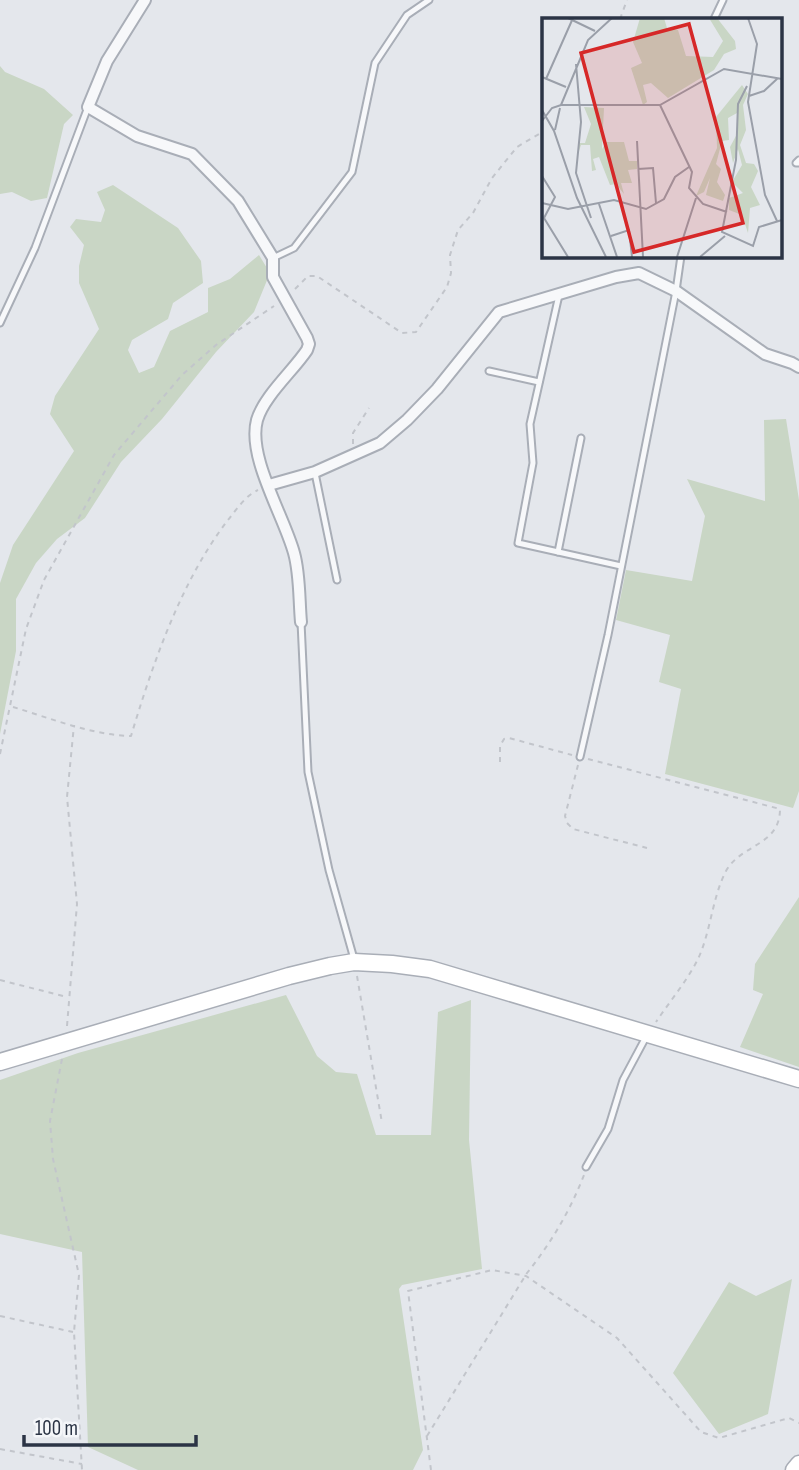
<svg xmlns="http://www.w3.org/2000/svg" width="799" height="1470" viewBox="0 0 799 1470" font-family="'Sofia Sans Condensed',sans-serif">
<rect width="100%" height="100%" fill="#e4e7ec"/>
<!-- green -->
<g fill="#c9d6c5">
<path d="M0,66L5,72L44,89L73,115L64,124L47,198L31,201L12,192L0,194Z"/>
<path d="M113,185L178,228L201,261L203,283L173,303L168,319L132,340L128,350L139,373L154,367L170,331L208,312V288L230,279L259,255L270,273L254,312L216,352L162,419L121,462L85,518L57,539L36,563L16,599V651L0,734V583L13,545L74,451L50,414L55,396L99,329L79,283V266L84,245L70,227L76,219L101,222L105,210L97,192Z"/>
<path d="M786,419L799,500V791L793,808L665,774L681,689L659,682L670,635L616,620L626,570L692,581L705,516L687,479L765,501L764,420Z"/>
<path d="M799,897V1067L740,1047L763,994L753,990L755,964Z"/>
<path d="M286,995L317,1056L336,1072L357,1074L376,1135H431L438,1012L471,1000L469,1140L482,1269L402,1285L399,1289L423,1450L413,1470H138L88,1447L82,1252L0,1234V1080L78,1053Z"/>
<path d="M792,1279L768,1414L719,1434L673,1373L729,1282L756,1296Z"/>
</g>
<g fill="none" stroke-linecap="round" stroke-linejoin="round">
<defs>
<g id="lane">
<path d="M714,19L723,0"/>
<path d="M799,160L796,163H799"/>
<path d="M273,258L294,248L352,172L375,63L407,15L429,0"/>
<path d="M559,295L530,424L533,463L518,543L621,566"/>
<path d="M0,323L35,248L88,107"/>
<path d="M489,371L539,382"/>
<path d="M315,473L337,580"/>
<path d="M558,552L581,438"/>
<path d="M301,622L308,772L329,870L354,959"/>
<path d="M580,757L608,635L676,291L681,256"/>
<path d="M586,1167L608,1129L623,1080L646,1037"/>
</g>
<g id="street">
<path d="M145,0L107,61L88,107L137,136L192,154L238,201L273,258V277L307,338L309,344L307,350C293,371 264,396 257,420C247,457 284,516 294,553C300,574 299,600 301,622"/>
<path d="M269,485L315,472L380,443L407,420L437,389L499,312L616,277L639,273L676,291L765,354L792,363L799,367"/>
</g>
<g id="secondary">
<path d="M0,1062L289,976L330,966L354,962L392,964L430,969L799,1079"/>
<path d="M794,1470L799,1464"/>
</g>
</defs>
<!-- lane casing -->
<use href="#lane" stroke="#a9aeb7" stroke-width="9"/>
<!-- street casing -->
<use href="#street" stroke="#a9aeb7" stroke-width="14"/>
<!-- secondary casing -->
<use href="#secondary" stroke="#a9aeb7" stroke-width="19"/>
<!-- path -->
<g stroke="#c2c5cb" stroke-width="2" stroke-dasharray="5 5" stroke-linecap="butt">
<path d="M620,19L627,0"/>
<path d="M295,289L308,276H317L402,333L416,332L447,287L451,273L450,255L458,230L473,213L492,178L517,147L544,131"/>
<path d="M353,444V433L369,408"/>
<path d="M13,707C50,718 91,735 131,736C153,663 181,581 228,520C237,509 245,496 258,490"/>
<path d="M0,754L26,629L44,580L114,455L182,375L216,345L274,306"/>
<path d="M588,759L780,809C780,846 741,844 726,871C712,898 711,931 698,959C687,981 670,1001 656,1022"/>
<path d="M500,762V746L504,739L509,738L572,755"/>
<path d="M578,765L565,816L567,823L573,829L647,848"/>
<path d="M357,976L382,1123"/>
<path d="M0,980L67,997"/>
<path d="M67,1026L77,904L67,797L74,725"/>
<path d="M62,1059L50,1121L53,1159L79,1275L74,1332L82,1470"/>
<path d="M0,1316L73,1332"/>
<path d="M427,1436L527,1273C551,1243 570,1211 584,1175"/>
<path d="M0,1449L82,1464"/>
<path d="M431,1470L408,1291L492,1270L526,1276L617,1338L701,1432L719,1438L789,1418L799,1423"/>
</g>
<!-- lane -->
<use href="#lane" stroke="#f7f8fa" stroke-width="5"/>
<!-- street -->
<use href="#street" stroke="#f7f8fa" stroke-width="10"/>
<!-- secondary -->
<use href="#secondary" stroke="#fff" stroke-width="16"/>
</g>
<!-- overview -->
<g transform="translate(542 18)">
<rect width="240" height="240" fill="#e4e7ec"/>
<path d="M98,0H122L125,10L136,12L144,38L171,39L181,23L167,0H175L193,23L194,31L182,36L172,52L126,80L109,65L101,67L105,84L101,87L89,50L100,45L91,24ZM200,67L206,76L201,87L204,112L198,127L204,145L212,146L216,153L209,169L218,187L208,190L206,215L200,197L187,192V180L201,175L190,164L200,147L196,131L191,145L188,129L195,116V95L186,100L187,122L180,123L174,146L179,151L175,164L183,177L181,183L164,177L168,160L162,174L154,178L175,130L174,99ZM42,89L62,90L60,131L64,124H82L87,143H95V151L86,152L90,165H79L82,176L74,166L68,167L57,139L51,141L54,152L50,153L48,127H39L37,133V125H43L49,106Z" fill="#c9d6c5"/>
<path fill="none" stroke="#9a9fa9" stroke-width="2" d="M26,0L53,13M206,0L215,26L206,84L223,177L235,203M34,46L39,104L34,155L49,200M0,59L24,69M4,61L31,0M205,68L196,86L194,142L180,214L211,228L217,209L240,202M207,78L222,73L236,60M19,87L46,22L70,0M118,87L150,154L147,170L161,186L185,194M0,92L12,113L35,180L64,239M0,103L10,90L19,87H118L182,51L240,61M13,112L18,90M95,123L101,239M96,151L111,150L114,185M0,158L13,179L2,200M0,185L26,191L72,182L104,191L122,181L133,159L147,149M57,186L75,239M2,200L26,239M69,218L87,212L90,239M135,239L154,180M158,239L183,218"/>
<path fill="#d62828" fill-opacity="0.15" stroke="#d62828" stroke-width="3.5" d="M147,6L201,205L92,234L39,35Z"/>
<rect width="240" height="240" fill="none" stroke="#2b3445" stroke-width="3.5"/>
</g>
<!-- scale -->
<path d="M24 1435v10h172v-10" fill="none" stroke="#2b3445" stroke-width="3.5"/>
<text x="35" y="1435" font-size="21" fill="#2b3445" stroke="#f4f6f9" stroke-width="5" paint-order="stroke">100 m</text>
</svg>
